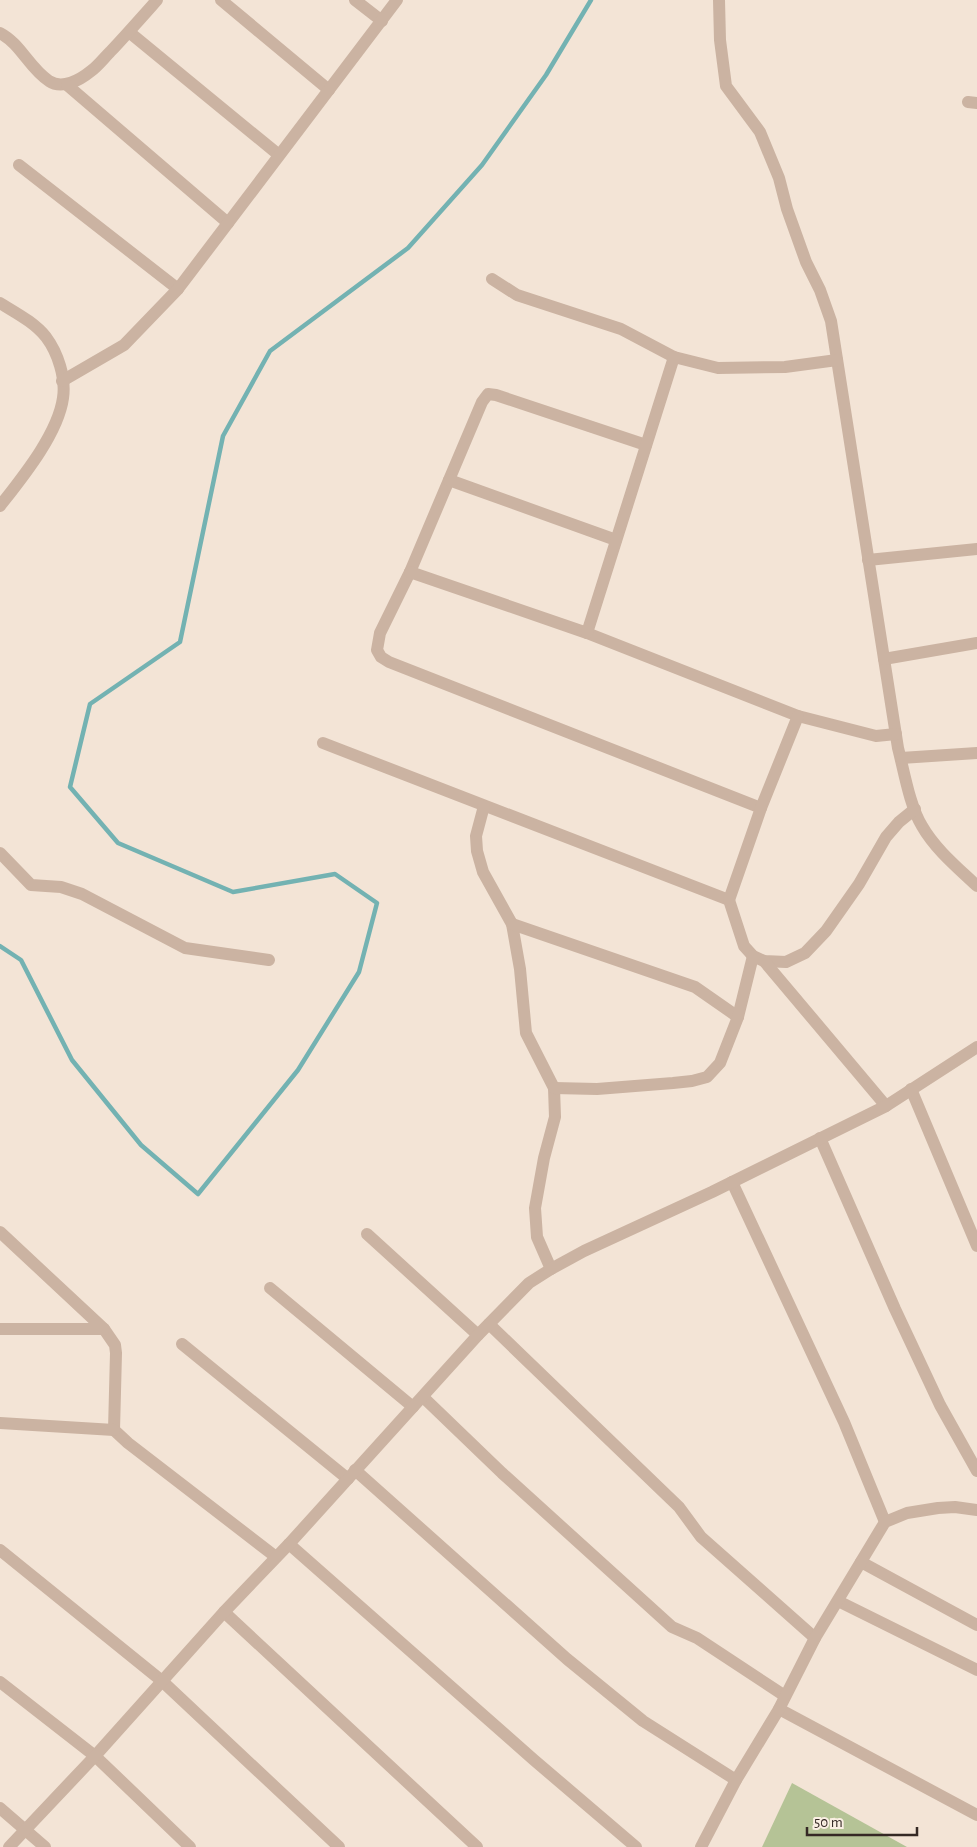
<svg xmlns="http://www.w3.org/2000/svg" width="977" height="1847" viewBox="0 0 977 1847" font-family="'Alegreya Sans',sans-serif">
<rect width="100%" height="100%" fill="#f3e4d6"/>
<!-- green -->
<path fill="#b5c396" d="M792,1783L907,1847H762Z"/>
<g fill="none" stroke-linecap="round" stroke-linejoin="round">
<!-- stream -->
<path stroke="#73b2b2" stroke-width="4.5" d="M0,946L21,960L72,1060L141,1145L198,1194L298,1070L359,972L377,903L335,874L233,892L118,843L70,787L90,704L180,642L223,436L270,351L408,248L482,165L546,75L591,0"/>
<!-- minor -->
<g stroke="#cbb3a2" stroke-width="12">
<path d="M221,0L329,90"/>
<path d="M355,0L382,21"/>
<path d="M719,0L720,40L726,86L760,132L779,178L787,209L806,262L820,290L831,321L898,748C904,771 910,807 922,826C935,849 958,868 977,886"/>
<path d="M129,32L279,155"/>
<path d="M0,33C21,44 29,68 49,81C62,90 80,80 91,71C98,66 104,58 110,52C126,35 141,18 157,0"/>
<path d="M67,85L228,223"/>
<path d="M968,102L977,103"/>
<path d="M19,165L178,289"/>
<path d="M492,279L517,295L621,329L674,357L718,368L785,367L837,360"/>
<path d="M0,303C16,313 34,322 46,337C58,353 66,378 63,398C58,434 22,478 0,506"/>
<path d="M62,381L124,345L178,289L397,0"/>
<path d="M646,445L496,395L488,394L482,402L410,572L380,633L377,650L381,657L389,662L761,808"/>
<path d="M449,480L616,540"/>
<path d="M868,560L977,549"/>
<path d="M410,572L587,633L798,716L876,736L896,734"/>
<path d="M587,633L674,357"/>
<path d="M884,659L977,643"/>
<path d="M323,743L729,900L744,946L753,956L764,961L786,962L805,953L826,931L859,884L886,837L899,822L915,809"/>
<path d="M901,758L977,753"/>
<path d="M484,806L476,836L477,851L483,872L512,924L520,969L526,1033L554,1088L555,1117L544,1158L535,1208L537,1237L551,1269"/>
<path d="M0,853L31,885L61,887L82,894L185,948L269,960"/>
<path d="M729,900L761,808L798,716"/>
<path d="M512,924L695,987L738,1017"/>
<path d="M764,961L886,1106"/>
<path d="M554,1088L597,1089L673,1083L692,1081L707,1077L720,1063L738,1017L753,956"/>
<path d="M911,1089L977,1246"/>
<path d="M820,1138L895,1309L940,1405L977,1471"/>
<path d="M732,1182L844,1422L885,1522"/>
<path d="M0,1232L104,1329L115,1345L116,1353L114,1430L128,1443L276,1557"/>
<path d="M367,1234L478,1335"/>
<path d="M270,1288L413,1407"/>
<path d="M489,1324L679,1507L701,1537L815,1638"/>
<path d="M0,1329H104"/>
<path d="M182,1344L348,1479"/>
<path d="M423,1397L502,1473L672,1627L697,1638L785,1696"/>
<path d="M0,1423L114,1430"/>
<path d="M355,1470L567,1659L643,1721L736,1780"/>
<path d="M289,1544L534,1760L636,1847"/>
<path d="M0,1550L162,1681L339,1847"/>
<path d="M861,1562L977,1625"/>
<path d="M838,1601L977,1670"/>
<path d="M224,1612L477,1847"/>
<path d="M0,1682L95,1756L190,1847"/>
<path d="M779,1709L977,1815"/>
<path d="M0,1808L45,1847"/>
<path d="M9,1847L95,1756L224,1612L289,1544L478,1335L529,1283L551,1269L584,1251L712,1192L886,1106L977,1047"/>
<path d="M701,1847L736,1780L779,1709L815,1638L885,1522L907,1513L938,1508L955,1507L977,1510"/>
</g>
</g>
<!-- scale -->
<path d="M807 1827v8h110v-8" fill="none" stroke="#352925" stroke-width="2.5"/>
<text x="814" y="1827" font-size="15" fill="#352925" stroke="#faefe3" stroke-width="4" paint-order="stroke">50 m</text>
</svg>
